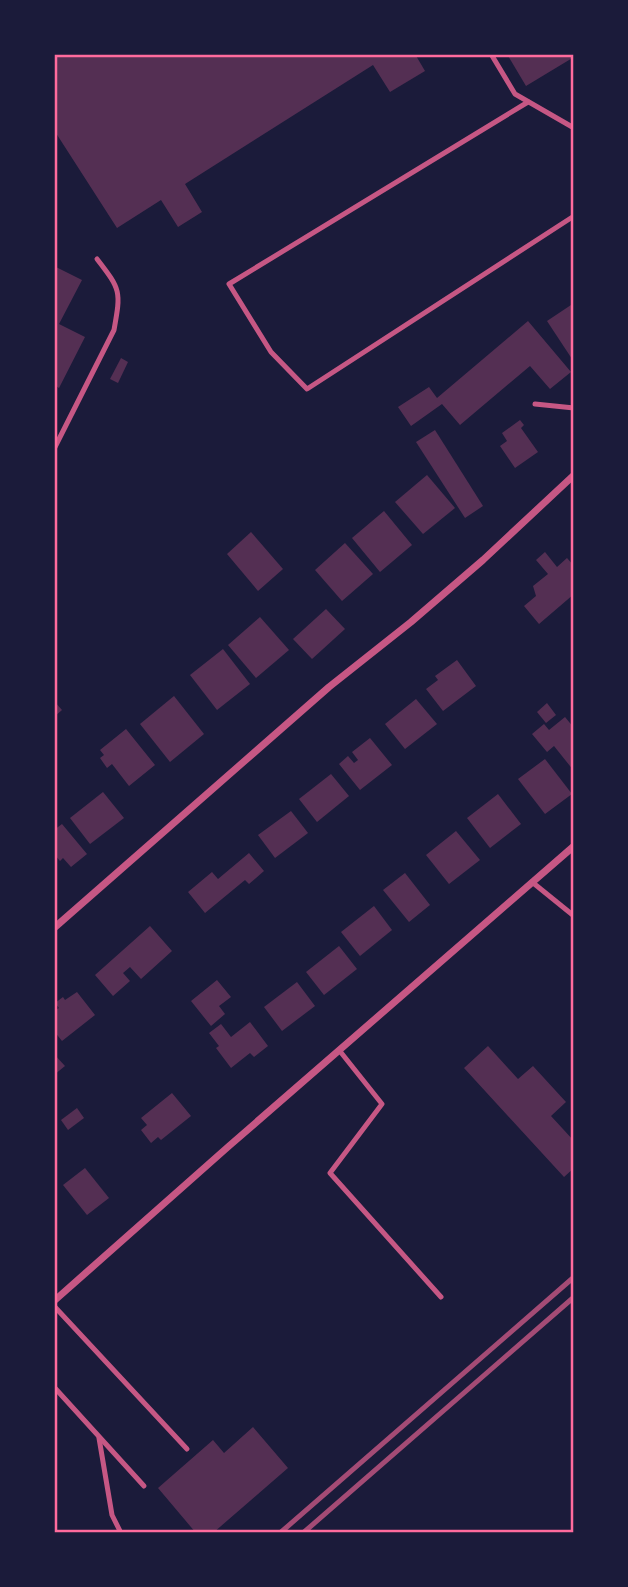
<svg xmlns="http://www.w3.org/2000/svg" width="628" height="1587" viewBox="0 0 628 1587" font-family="'Golos Text',sans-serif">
<rect width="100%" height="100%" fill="#1b1b3a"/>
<!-- building -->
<g fill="#542f53">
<path d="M54,54H415L425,71L390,92L373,65L185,184L202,212L178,227L161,200L117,228L54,130Z"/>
<path d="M507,54H574V57L526,86Z"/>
<path d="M54,266L82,280L59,324L85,337L59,388L54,385Z"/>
<path d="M574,303V362L547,321Z"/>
<path d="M528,321L571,372L550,389L530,366L460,425L442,404L411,426L398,407L429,387L437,398Z"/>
<path d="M121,358L128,362L118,383L110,379Z"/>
<path d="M520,420L524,425L521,428L538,452L515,468L500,446L507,441L502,433Z"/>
<path d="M435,430L483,506L465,518L416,442Z"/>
<path d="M427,475L455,508L423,534L395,502Z"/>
<path d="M384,511L412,545L380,572L352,538Z"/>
<path d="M251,532L283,569L258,591L227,554Z"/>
<path d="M345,543L373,574L342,601L315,570Z"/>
<path d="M545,552L557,567L567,558L574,566V594L539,624L524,606L536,596L533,586L548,574L536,560Z"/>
<path d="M326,609L345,629L312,659L293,639Z"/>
<path d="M260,617L289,650L256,678L228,645Z"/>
<path d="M223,649L250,684L217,710L190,675Z"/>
<path d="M457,660L476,686L443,711L426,689L438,680L435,676Z"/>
<path d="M174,696L204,734L170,762L140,724Z"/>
<path d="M416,699L437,724L405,749L385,724Z"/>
<path d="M54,701L62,710L54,717Z"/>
<path d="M547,703L556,715L546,723L537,712Z"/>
<path d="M565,717L574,728V771L554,746L547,752L532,734L544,724L549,730Z"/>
<path d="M126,729L155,765L129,786L112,764L107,768L100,758L104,755L100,750Z"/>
<path d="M370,738L392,765L360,790L339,764L348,756L354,763L358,760L352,752Z"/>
<path d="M545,759L572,794L545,814L518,779Z"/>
<path d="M331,774L349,796L317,822L299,799Z"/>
<path d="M103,792L124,818L90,844L70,818Z"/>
<path d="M498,794L521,824L490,848L467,818Z"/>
<path d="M291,811L308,833L275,858L258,835Z"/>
<path d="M62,824L87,854L71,867L63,858L60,861L54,854V830Z"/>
<path d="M456,831L480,860L449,884L426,855Z"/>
<path d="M249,853L264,871L249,884L245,880L205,913L188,892L212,872L218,879Z"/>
<path d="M405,873L430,905L409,922L383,890Z"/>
<path d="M374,906L392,930L360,956L341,932Z"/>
<path d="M150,926L172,951L141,979L130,967L123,973L130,981L113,996L95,975Z"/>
<path d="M339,946L357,969L324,995L306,972Z"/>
<path d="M217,980L231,997L219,1006L225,1014L211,1026L191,1001Z"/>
<path d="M297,982L315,1006L282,1031L264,1007Z"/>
<path d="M77,992L95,1015L62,1041L54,1031V1011L59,1008L55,1003L63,997L65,1000Z"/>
<path d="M250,1022L268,1046L254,1057L250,1053L231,1068L216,1048L219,1046L209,1033L221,1024L231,1037Z"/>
<path d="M488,1046L518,1079L533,1066L566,1102L551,1116L574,1141V1168L564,1177L464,1068Z"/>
<path d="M54,1054L65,1066L54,1075Z"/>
<path d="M172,1093L191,1116L161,1140L158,1137L151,1143L141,1130L147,1125L141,1118Z"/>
<path d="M77,1108L84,1118L68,1130L61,1120Z"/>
<path d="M85,1168L109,1198L87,1215L63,1185Z"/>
<path d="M253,1427L288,1468L213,1533H196L158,1488L213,1440L224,1453Z"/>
</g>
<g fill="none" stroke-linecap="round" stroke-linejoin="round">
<!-- service -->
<g stroke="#c65784" stroke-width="5">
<path d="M491,54L515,94L574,128"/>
<path d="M528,102L229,284L271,352L307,389L574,216"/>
<path d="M535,404L574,408"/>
<path d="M54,449L114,330C121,291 121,290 97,259"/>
<path d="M532,882L574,916"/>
<path d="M339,1050L382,1104L330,1173L441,1297"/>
<path d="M54,1306L187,1449"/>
<path d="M54,1387L144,1486"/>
<path d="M99,1438L112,1515L121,1533"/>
</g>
<!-- minor -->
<g stroke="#c65784" stroke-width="7">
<path d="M54,928L329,687L411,622L483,560L574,475"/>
<path d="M54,1301L229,1146L574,846"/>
</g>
<!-- rail -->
<g stroke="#a44b75" stroke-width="5">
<path d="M280,1533L574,1277"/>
<path d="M303,1533L574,1297"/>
</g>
</g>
<!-- border -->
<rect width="628" height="1587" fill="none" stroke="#1b1b3a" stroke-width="112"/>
<rect x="56" y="56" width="516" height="1475" fill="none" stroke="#ff6b9d" stroke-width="2.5"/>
</svg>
